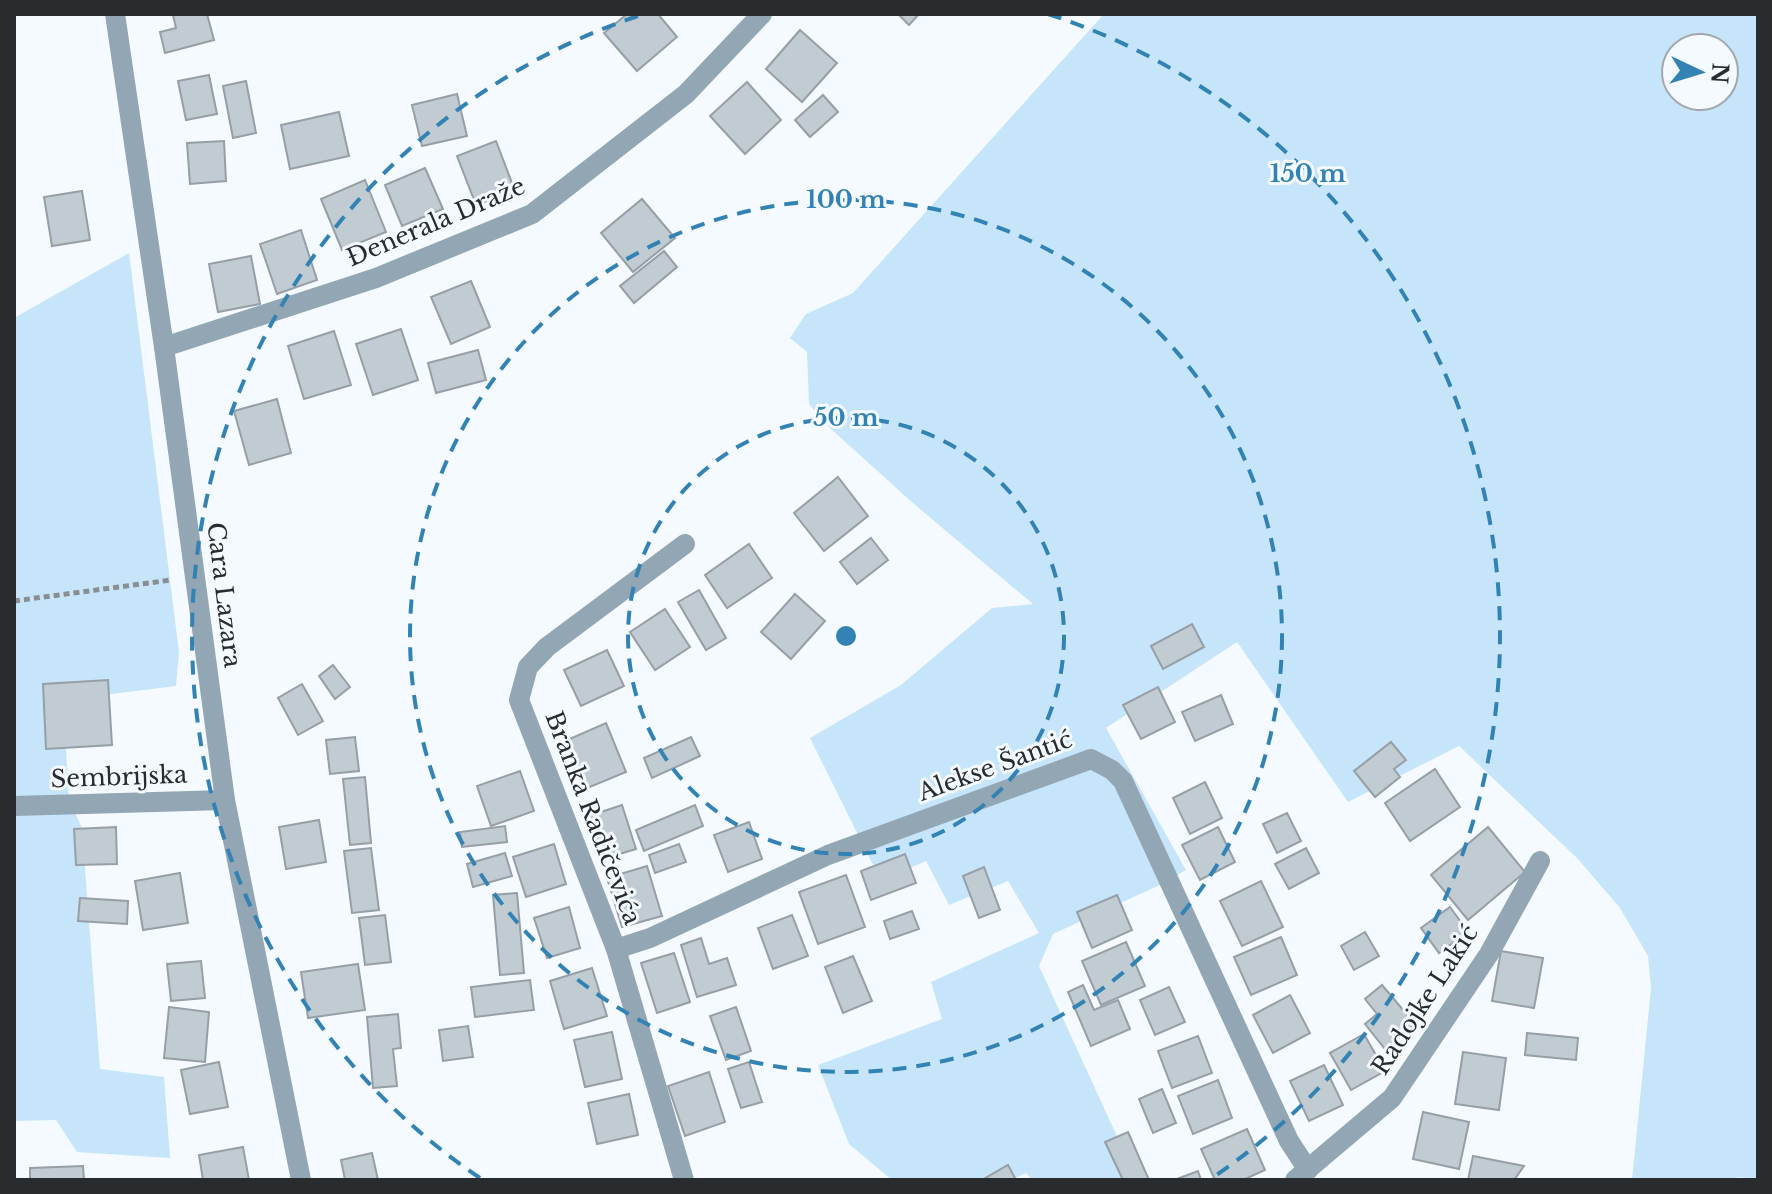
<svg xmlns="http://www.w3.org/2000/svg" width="1772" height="1194" viewBox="0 0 1772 1194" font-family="'Libre Baskerville',serif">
<rect width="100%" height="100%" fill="#f4faff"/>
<!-- green -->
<g fill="#c7e5fa" fill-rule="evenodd">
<path d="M1104,14H1758V1179L1737,1177L1736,1180H1632L1651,988L1648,956L1620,908L1578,859L1459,746L1348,802L1237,642L1106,728L1186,870L1162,884L1053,934L1039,966L1137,1180H1032L1026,1173L1011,1180H892L849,1144L818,1065L942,1019L931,982L1039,933L1008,881L949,905L926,861L885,879L872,863L810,738L901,685L992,608L1033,604L914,504L831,429L809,404L807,352L790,338L806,314L853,293ZM1676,48H1724V96H1676Z"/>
<path d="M129,253L179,652L176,686L63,700L69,799L82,828L100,1069L164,1077L170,1158L77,1152L56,1120L14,1121V318Z"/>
</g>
<!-- building -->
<g fill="#c1cbd2" stroke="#969fa6" stroke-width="2">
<path d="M207,14L214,40L165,53L160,32L176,28L173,15Z"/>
<path d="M627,14H658L677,37L637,71L604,33Z"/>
<path d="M898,14H919L909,25Z"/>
<path d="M800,30L837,63L802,102L766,69Z"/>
<path d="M209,75L217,114L186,120L178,81Z"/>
<path d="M246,81L256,133L233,138L223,86Z"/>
<path d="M747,82L781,120L745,154L710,116Z"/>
<path d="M457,94L467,136L422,146L412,105Z"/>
<path d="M823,95L838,112L810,137L795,120Z"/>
<path d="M339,112L349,156L290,169L281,125Z"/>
<path d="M224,141L226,181L190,184L187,143Z"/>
<path d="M496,141L515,191L476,205L457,156Z"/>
<path d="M425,168L443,209L402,226L385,185Z"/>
<path d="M365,180L386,232L342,250L321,199Z"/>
<path d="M82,191L90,240L52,246L44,197Z"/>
<path d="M642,199L675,238L633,272L601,233Z"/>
<path d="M301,230L317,280L277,294L260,244Z"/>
<path d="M664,251L677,267L634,303L620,286Z"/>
<path d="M251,256L260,304L218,312L209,264Z"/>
<path d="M471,281L490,327L451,344L431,297Z"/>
<path d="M401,329L418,380L373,395L356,344Z"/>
<path d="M334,331L351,385L304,399L288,346Z"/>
<path d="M478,350L486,380L436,393L428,363Z"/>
<path d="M277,399L291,453L249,465L234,411Z"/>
<path d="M838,477L868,516L824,551L794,513Z"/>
<path d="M871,538L888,560L857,584L840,562Z"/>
<path d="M749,544L772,578L727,608L705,575Z"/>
<path d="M699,590L726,638L706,650L678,602Z"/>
<path d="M795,594L825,621L791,659L761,632Z"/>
<path d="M665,609L690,647L655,670L630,632Z"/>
<path d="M1192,624L1204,647L1163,669L1151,646Z"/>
<path d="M607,650L624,686L581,706L564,670Z"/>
<path d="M333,665L350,687L335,699L319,676Z"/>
<path d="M108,680L112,745L46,749L43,684Z"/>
<path d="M302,684L323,721L298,735L278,698Z"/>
<path d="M1158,687L1175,722L1141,739L1123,705Z"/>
<path d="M1221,695L1233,724L1195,741L1182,712Z"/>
<path d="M606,723L626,772L585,789L565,741Z"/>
<path d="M355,737L359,771L330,774L326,740Z"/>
<path d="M691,737L700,756L652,778L644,758Z"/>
<path d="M1391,742L1406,760L1394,769L1400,777L1375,797L1354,771Z"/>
<path d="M1435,769L1460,807L1410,841L1385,803Z"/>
<path d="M520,771L534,811L491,826L477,786Z"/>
<path d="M365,777L371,843L350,845L343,779Z"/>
<path d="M1205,782L1222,818L1190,834L1173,798Z"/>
<path d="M622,805L636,849L603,859L589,816Z"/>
<path d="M695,805L703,826L644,851L636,830Z"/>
<path d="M1287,813L1301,841L1277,853L1263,824Z"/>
<path d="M319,820L326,862L286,869L279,827Z"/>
<path d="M749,822L762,859L728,872L714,835Z"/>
<path d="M505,826L507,842L462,847L460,832Z"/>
<path d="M116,827L117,864L76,865L74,829Z"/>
<path d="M1218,827L1235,862L1200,880L1182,845Z"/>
<path d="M1488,827L1525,872L1468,920L1431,875Z"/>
<path d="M554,844L566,884L526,897L513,857Z"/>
<path d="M679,844L686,862L655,873L649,855Z"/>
<path d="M371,848L379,910L352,913L344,851Z"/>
<path d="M1306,848L1319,873L1289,889L1275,864Z"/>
<path d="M505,853L512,876L473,887L467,864Z"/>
<path d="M905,854L916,883L871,900L861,871Z"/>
<path d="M647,866L662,916L622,927L607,878Z"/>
<path d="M984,867L1000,910L979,918L963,876Z"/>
<path d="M180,873L188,923L143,930L135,881Z"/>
<path d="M846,875L865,927L818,944L799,892Z"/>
<path d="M1261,881L1283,927L1242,946L1220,901Z"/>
<path d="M517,893L524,973L500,975L493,895Z"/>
<path d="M1117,895L1132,930L1092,948L1077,912Z"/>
<path d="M80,898L128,901L127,924L78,921Z"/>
<path d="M569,907L580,948L547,958L534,918Z"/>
<path d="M1450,907L1468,932L1439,953L1421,928Z"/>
<path d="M912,911L919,929L890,939L884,921Z"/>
<path d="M385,915L391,962L365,965L359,918Z"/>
<path d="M792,915L808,956L773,969L758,928Z"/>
<path d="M1365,932L1379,956L1354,970L1341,946Z"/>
<path d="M1281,937L1297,975L1251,995L1234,957Z"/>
<path d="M701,938L709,964L727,958L736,985L697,997L681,945Z"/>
<path d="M1126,942L1145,986L1101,1005L1082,961Z"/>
<path d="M1501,951L1543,958L1534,1008L1492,1001Z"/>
<path d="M674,953L690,1002L657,1013L641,963Z"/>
<path d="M853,956L872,1001L843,1013L825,967Z"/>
<path d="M201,961L205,998L171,1001L167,964Z"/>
<path d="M358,964L365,1010L308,1018L301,972Z"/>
<path d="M592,968L607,1016L564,1029L550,981Z"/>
<path d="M530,980L534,1010L475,1017L471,987Z"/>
<path d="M1083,985L1094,1010L1118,1000L1130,1029L1091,1046L1068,992Z"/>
<path d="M1382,985L1415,1024L1385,1049L1365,1024L1377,1014L1365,999Z"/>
<path d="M1169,987L1185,1022L1155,1035L1140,1000Z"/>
<path d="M1290,995L1310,1033L1273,1053L1253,1015Z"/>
<path d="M169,1007L209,1012L205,1062L164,1058Z"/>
<path d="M736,1007L751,1051L726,1060L710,1016Z"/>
<path d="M398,1014L401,1048L393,1049L397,1086L373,1088L367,1017Z"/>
<path d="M468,1026L473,1057L443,1061L439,1030Z"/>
<path d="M612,1032L622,1079L585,1087L574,1040Z"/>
<path d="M1527,1033L1578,1038L1576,1060L1525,1055Z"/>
<path d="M1364,1034L1385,1071L1351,1090L1330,1053Z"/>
<path d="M1198,1036L1212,1073L1172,1088L1158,1051Z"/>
<path d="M1463,1052L1506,1058L1499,1110L1455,1104Z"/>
<path d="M219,1062L228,1107L190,1114L181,1070Z"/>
<path d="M749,1062L762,1102L741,1108L728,1069Z"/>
<path d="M1324,1065L1343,1105L1309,1121L1290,1081Z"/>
<path d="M709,1072L725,1122L685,1136L668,1086Z"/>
<path d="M1218,1080L1232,1118L1193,1134L1178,1096Z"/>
<path d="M1162,1089L1176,1123L1153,1133L1139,1099Z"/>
<path d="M629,1094L638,1135L597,1144L588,1103Z"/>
<path d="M1423,1112L1469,1122L1459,1169L1413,1159Z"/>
<path d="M1247,1129L1265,1170L1243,1180H1215L1201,1149Z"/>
<path d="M1128,1132L1149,1180H1123L1105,1142Z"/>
<path d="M243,1147L249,1180H203L199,1155Z"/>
<path d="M372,1153L378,1180H345L341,1160Z"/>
<path d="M1473,1156L1524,1166L1514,1180H1468Z"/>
<path d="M1008,1165L1016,1180H982Z"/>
<path d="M83,1166L84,1180H30V1168Z"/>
<path d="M1198,1171L1201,1180H1174Z"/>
</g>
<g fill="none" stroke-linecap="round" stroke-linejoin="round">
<!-- path -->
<path stroke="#898e91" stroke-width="5" stroke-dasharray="6 4" stroke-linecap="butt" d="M14,601L171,580"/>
<!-- minor -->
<g stroke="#93a6b4" stroke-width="20">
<path d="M115,14L164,347L225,800L301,1180"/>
<path d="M164,347L376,278L532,214L686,94L762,14"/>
<path d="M14,806L225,800"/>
<path d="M616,949L650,938L828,855L1091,759L1112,770L1123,781L1289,1141L1308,1170"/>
<path d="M684,1180L616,949L519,700L528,667L547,647L685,544"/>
<path d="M1295,1180L1392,1098L1489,954L1540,861"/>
</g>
</g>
<!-- distance rings -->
<g fill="none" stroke="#3283b4" stroke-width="4" stroke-dasharray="14 10">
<circle cx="846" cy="636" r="218"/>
<circle cx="846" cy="636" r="436"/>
<path d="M480 1178A654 654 0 0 1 644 14M1048 14A654 654 0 0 1 1212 1178"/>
</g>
<g text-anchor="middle" stroke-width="6" stroke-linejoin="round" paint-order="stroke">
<!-- street labels -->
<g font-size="24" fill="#282c2e" stroke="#f4faff">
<text transform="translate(436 222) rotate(-23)" y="8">Đenerala Draže</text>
<text transform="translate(224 595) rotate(83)" y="8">Cara Lazara</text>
<text transform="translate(995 766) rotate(-20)" y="8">Alekse Šantić</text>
<text transform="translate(119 777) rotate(-2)" y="8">Sembrijska</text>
<text transform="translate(593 818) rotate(69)" y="8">Branka Radičevića</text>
<text transform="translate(1425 1000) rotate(-57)" y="8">Radojke Lakić</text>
</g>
</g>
<circle cx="846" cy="636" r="12" fill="#3283b4" stroke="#f4faff" stroke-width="4"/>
<g font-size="24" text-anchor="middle" font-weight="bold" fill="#3283b4" stroke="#f4faff" stroke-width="6" stroke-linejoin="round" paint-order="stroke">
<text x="1308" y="182">150 m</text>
<text x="846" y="208">100 m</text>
<text x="846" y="426">50 m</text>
</g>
<!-- border -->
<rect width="1772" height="1194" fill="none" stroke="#282c2e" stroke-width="32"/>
<!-- north arrow -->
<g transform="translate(1700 72) rotate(94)"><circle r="38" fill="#f4faff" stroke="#a2a8ab" stroke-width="2"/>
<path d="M0-6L14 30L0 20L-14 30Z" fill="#3283b4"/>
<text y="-12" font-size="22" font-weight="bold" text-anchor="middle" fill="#282c2e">N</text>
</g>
</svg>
